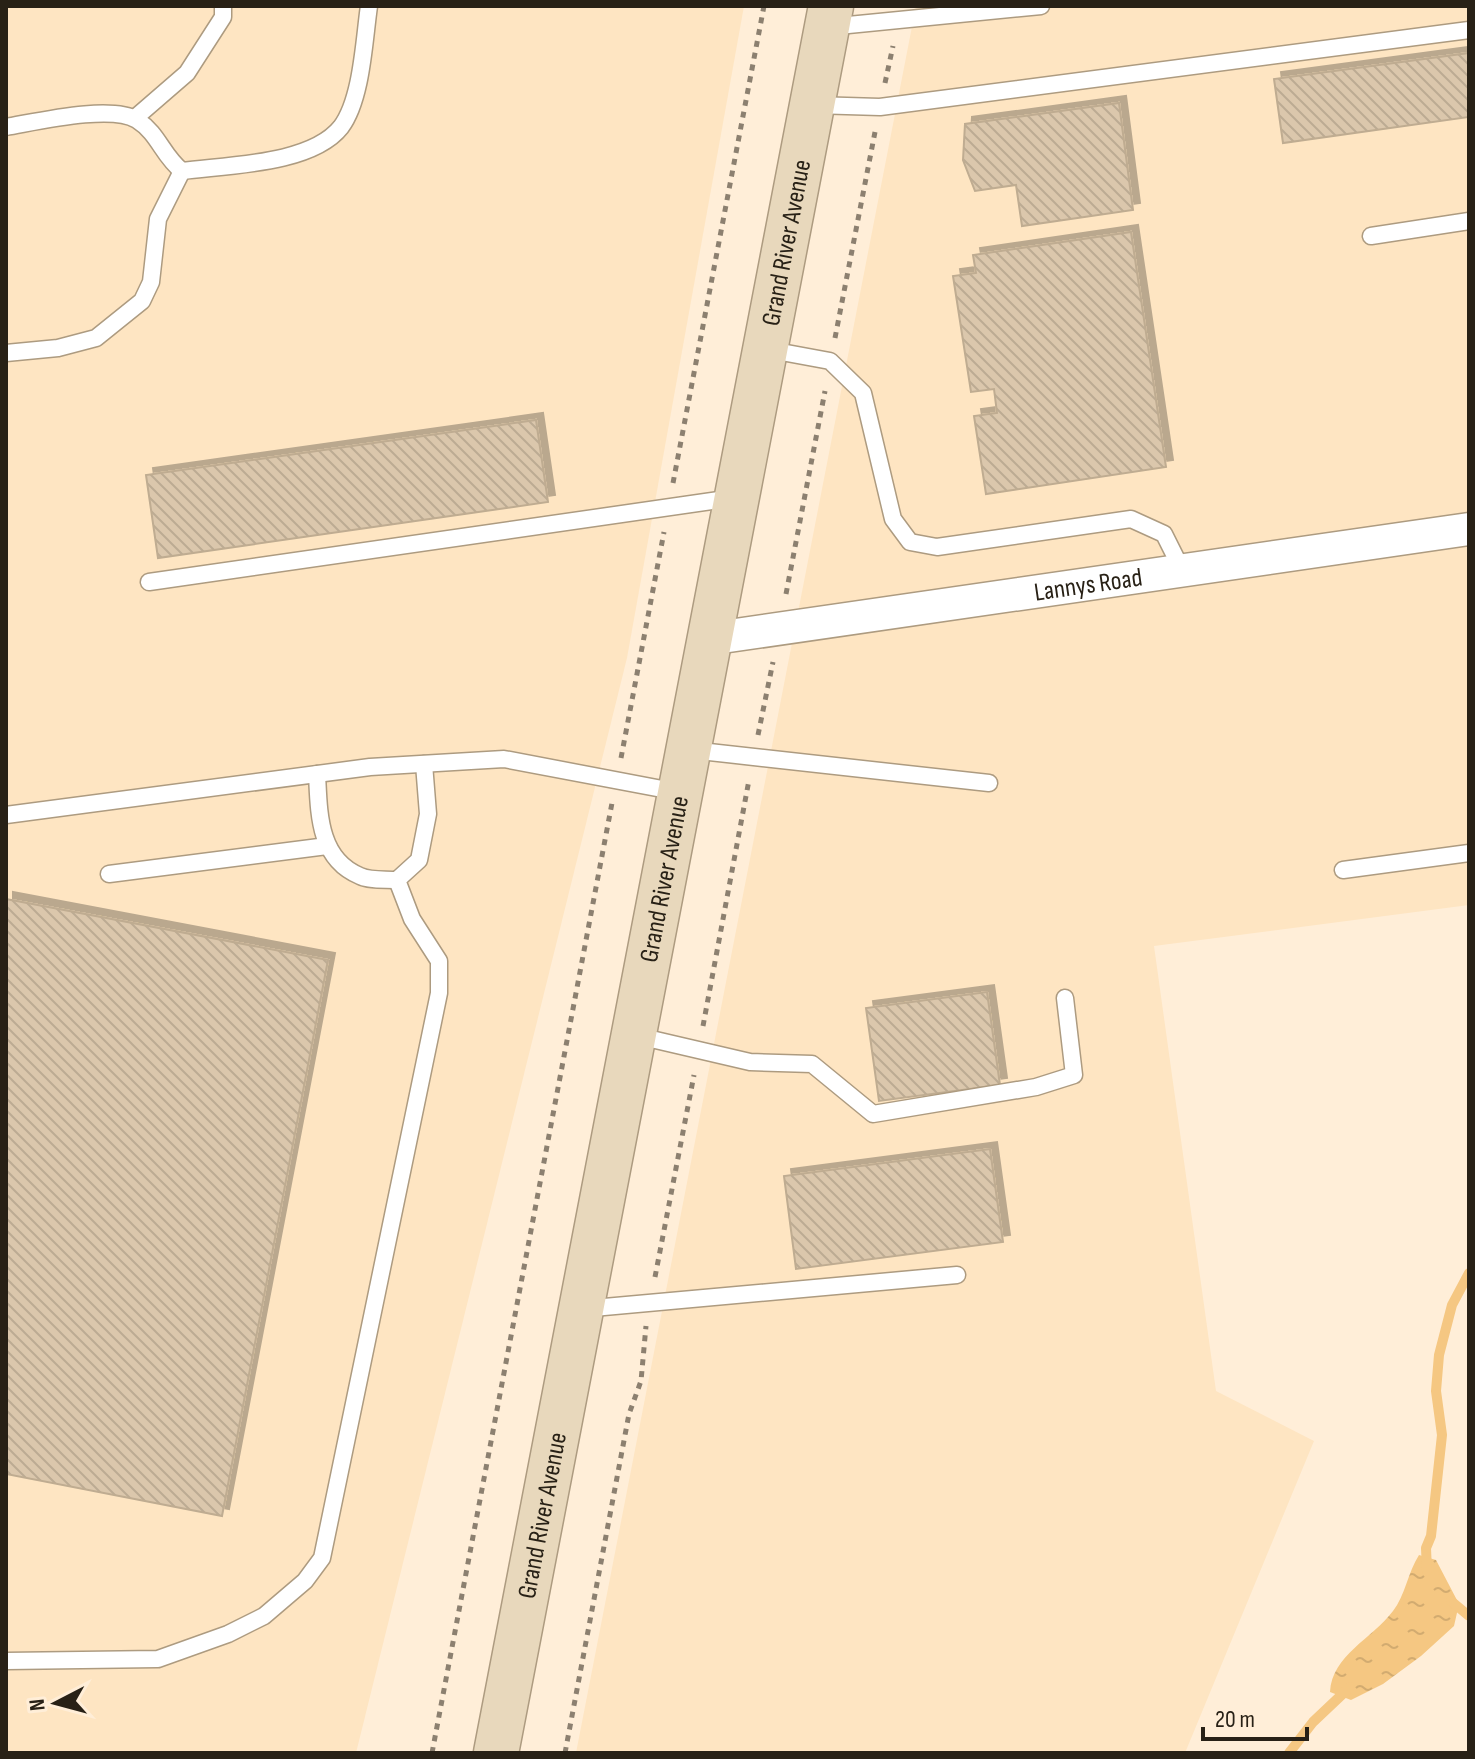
<svg xmlns="http://www.w3.org/2000/svg" width="1475" height="1759" viewBox="0 0 1475 1759" font-family="'Sofia Sans Condensed',sans-serif">
<defs>
<pattern id="water-ripples" width="26" height="14" patternUnits="userSpaceOnUse" patternTransform="scale(2)"><rect width="26" height="14" fill="#f5c782"/><path d="M2 4q2-2 4 0t4 0M15 11q2-2 4 0t4 0" fill="none" stroke="#d2ab70"/></pattern>
<pattern id="building-back-hatch" width="6" height="6" patternUnits="userSpaceOnUse" patternTransform="scale(2)"><rect width="6" height="6" fill="#dbc7ac"/><path d="M-1 5l2 2M0 0l6 6M5-1l2 2" fill="none" stroke="#bcab93"/></pattern>
<filter id="shadow"><feDropShadow dx="7" dy="-7" stdDeviation="0" flood-color="#0004"/></filter>
</defs>
<rect width="100%" height="100%" fill="#ffeed8"/>
<!-- built -->
<g fill="#fee5c2">
<path d="M6,6H744L627,658L356,1753H6Z"/>
<path d="M916,6H1469V905L1154,946L1216,1391L1314,1441L1185,1753H576Z"/>
</g>
<!-- water -->
<path fill="url(#water-ripples)" d="M1419,1555L1436,1560L1459,1604L1454,1626L1421,1656L1383,1684L1351,1700L1330,1692C1332,1655 1372,1639 1393,1611C1405,1596 1408,1572 1419,1555Z"/>
<g fill="none" stroke-linecap="round" stroke-linejoin="round">
<!-- stream -->
<g stroke="#f5c782" stroke-width="10">
<path d="M1427,1571L1426,1548L1431,1536L1442,1435L1436,1391L1439,1355L1452,1305L1469,1273"/>
<path d="M1451,1601L1469,1616"/>
<path d="M1289,1753L1313,1722L1350,1687"/>
</g>
</g>
<!-- building -->
<g fill="url(#building-back-hatch)" stroke="#bfac91" stroke-width="2" filter="url(#shadow)">
<path d="M1469,53V117L1283,143L1274,79Z"/>
<path d="M1119,103L1133,210L1022,226L1016,185L975,191L963,160L965,124Z"/>
<path d="M1131,232L1166,467L986,494L974,416L997,413L994,389L971,392L953,276L976,273L973,255Z"/>
<path d="M536,420L548,502L158,558L146,475Z"/>
<path d="M6,899L328,960L222,1516L6,1474Z"/>
<path d="M987,992L1000,1085L879,1101L866,1008Z"/>
<path d="M990,1149L1003,1242L796,1269L784,1176Z"/>
</g>
<g fill="none" stroke-linecap="round" stroke-linejoin="round">
<defs>
<g id="lane">
<path d="M828,27L1041,6"/>
<path d="M813,105L880,107L1469,30"/>
<path d="M135,118L187,73L223,17V6"/>
<path d="M6,127C36,122 111,104 137,120C159,134 162,155 182,171C226,165 311,165 341,127C362,99 364,40 369,6"/>
<path d="M1371,236L1469,221"/>
<path d="M765,349L830,361L863,393L893,519L910,542L937,547L1131,519L1164,534L1182,570"/>
<path d="M6,353L58,348L96,338L142,301L151,282L158,219L182,171"/>
<path d="M149,582L733,498"/>
<path d="M691,750L989,783"/>
<path d="M317,774C319,812 318,859 360,876C370,881 386,879 397,880"/>
<path d="M6,815L370,767L504,759L678,792"/>
<path d="M1343,870L1469,853"/>
<path d="M109,874L327,846"/>
<path d="M634,1035L750,1062L812,1064L873,1114L1036,1087L1074,1075L1065,998"/>
<path d="M582,1309L957,1275"/>
<path d="M6,1661L158,1659L228,1634L264,1616L305,1581L322,1558L439,993V961L412,919L397,880L419,860L428,814L424,764"/>
</g>
<g id="street">
<path id="s1" d="M708,639L1469,529"/>
</g>
<g id="secondary">
<path id="s2" d="M496,1753L831,6"/>
</g>
</defs>
<!-- lane casing -->
<use href="#lane" stroke="#ad9b80" stroke-width="19"/>
<!-- street casing -->
<use href="#street" stroke="#ad9b80" stroke-width="35"/>
<!-- secondary casing -->
<use href="#secondary" stroke="#ad9b80" stroke-width="47"/>
<!-- path -->
<g stroke="#8c8070" stroke-width="5" stroke-dasharray="6 6" stroke-linecap="butt">
<path d="M885,83L893,46"/>
<path d="M835,338L875,132"/>
<path d="M673,483L764,6"/>
<path d="M786,594L825,391"/>
<path d="M758,735L773,662"/>
<path d="M621,758L664,532"/>
<path d="M703,1026L749,780"/>
<path d="M655,1277L694,1075"/>
<path d="M432,1753L612,803"/>
<path d="M565,1753L629,1414L641,1381L646,1326"/>
</g>
<!-- lane -->
<use href="#lane" stroke="#fff" stroke-width="16"/>
<!-- street -->
<use href="#street" stroke="#fff" stroke-width="32"/>
<!-- secondary -->
<use href="#secondary" stroke="#e8d8bc" stroke-width="44"/>
</g>
<g text-anchor="middle" stroke-width="6" stroke-linejoin="round" paint-order="stroke">
<!-- street labels -->
<g font-size="26" fill="#282116" stroke="#ffeed8">
<text dy="9" stroke="none"><textPath href="#s2" startOffset="1538">Grand River Avenue</textPath></text>
<text dy="9" stroke="none"><textPath href="#s1" startOffset="384">Lannys Road</textPath></text>
<text dy="9" stroke="none"><textPath href="#s2" startOffset="890">Grand River Avenue</textPath></text>
<text dy="9" stroke="none"><textPath href="#s2" startOffset="242">Grand River Avenue</textPath></text>
</g>
</g>
<!-- border -->
<rect width="1475" height="1759" fill="none" stroke="#282116" stroke-width="16"/>
<!-- north arrow -->
<g transform="translate(56 1703) rotate(264)" stroke="#ffeed8" stroke-width="6" paint-order="stroke">
<path d="M0-6L14 30L0 20L-14 30Z" fill="#282116"/>
<text y="-12" font-size="22" font-weight="bold" text-anchor="middle" fill="#282116">N</text>
</g>
<!-- scale -->
<path d="M1203 1727v12h104v-12" fill="none" stroke="#282116" stroke-width="4"/>
<text x="1215" y="1727" font-size="24" fill="#282116" stroke="#ffeed8" stroke-width="6" paint-order="stroke">20 m</text>
</svg>
